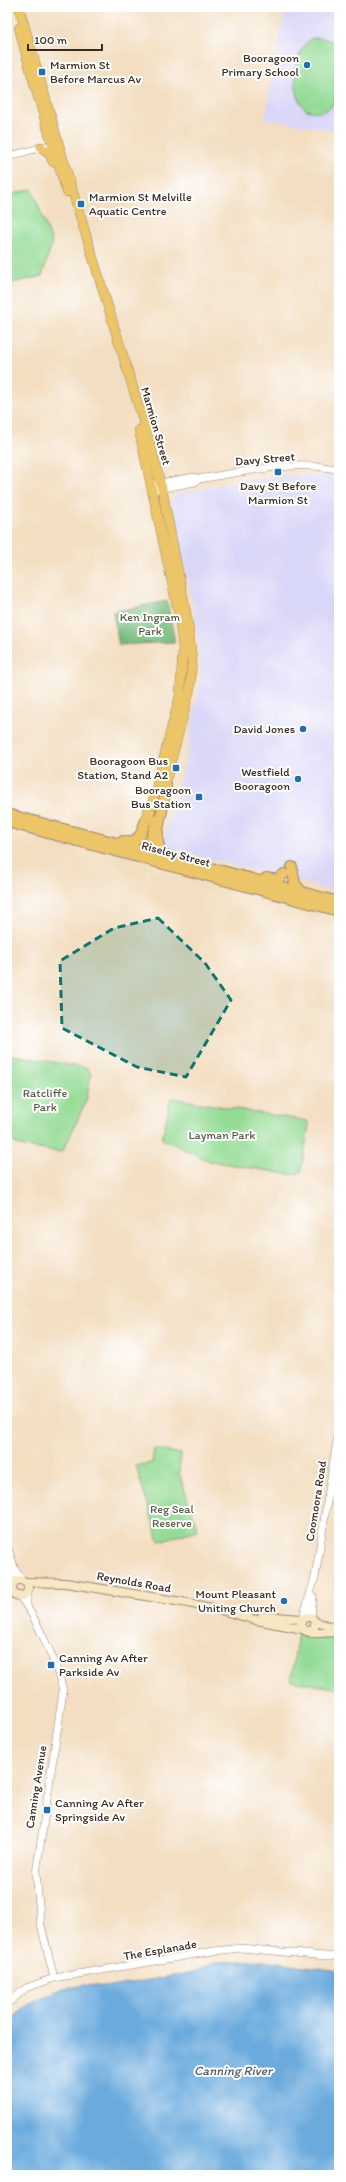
<svg xmlns="http://www.w3.org/2000/svg" width="346" height="2182" viewBox="0 0 346 2182" font-family="Itim,sans-serif">
<rect width="100%" height="100%" fill="#fff"/>
<filter id="ink" filterUnits="userSpaceOnUse"><feTurbulence type="fractalNoise" baseFrequency=".025" numOctaves="2"/><feDisplacementMap in="SourceGraphic" scale="8" xChannelSelector="R" yChannelSelector="G"/><feConvolveMatrix kernelMatrix="1 2 1 2 8 2 1 2 1" color-interpolation-filters="sRGB"/></filter>
<filter id="wash" filterUnits="userSpaceOnUse"><feTurbulence type="fractalNoise" baseFrequency=".012" numOctaves="4" result="noise"/><feDisplacementMap in="SourceGraphic" scale="16" xChannelSelector="R" yChannelSelector="G"/><feGaussianBlur stdDeviation="0.9" result="paint"/><feColorMatrix in="noise" values="0 0 0 0 0 0 0 0 0 0 0 0 0 0 0 0 0 1.4 0 .05"/><feComposite in="paint" operator="in"/></filter>
<g filter="url(#wash)">
<rect width="100%" height="100%" fill="#f3dec1"/>
<!-- built -->
<g fill="#d9d7f7">
<path d="M285,7H314L339,11V131L265,119Z"/>
<path d="M282,475H339V892L168,848L164,839L190,741L191,724L201,680L197,630L187,576L170,504L176,494L237,482Z"/>
</g>
<!-- green -->
<g fill="#94db95" stroke="#68825a">
<path d="M312,38C323,39 336,38 339,51C339,67 344,105 324,111C320,113 311,111 306,110C289,92 293,52 312,38Z"/>
<path d="M32,189L52,242L42,276L7,284V196Z"/>
<path d="M7,1054L87,1068L91,1074L86,1101L63,1151L58,1152L20,1146L7,1138Z"/>
<path d="M171,1098L307,1121L309,1125L301,1172L293,1175L210,1161L162,1139Z"/>
<path d="M154,1449L181,1454L179,1473L198,1530L159,1541L136,1466L152,1463Z"/>
<path d="M298,1632C311,1641 324,1635 339,1638V1689L291,1681Z"/>
</g>
<!-- forest -->
<path fill="#77bb7e" stroke="#59724e" d="M167,601L175,642L119,645L113,612Z"/>
<!-- water -->
<path fill="#6aaadd" stroke="#526a7e" d="M263,1960L339,1971V2175H7V2023L32,2002L59,1990L84,1985L110,1987L194,1972L216,1962Z"/>
</g>
<g filter="url(#ink)">
<g fill="none" stroke-linecap="round" stroke-linejoin="round">
<defs>
<g id="tertiary">
<path d="M7,157L46,146"/>
<path d="M156,484L194,477L199,479"/>
<path d="M153,490L195,482L199,479C242,472 297,459 339,470"/>
<path d="M7,1546L15,1570L22,1580"/>
<path d="M14,1583L15,1570"/>
<path d="M27,1593V1605"/>
<path d="M19,1596C35,1614 58,1667 63,1691L36,1874L41,1925L54,1978"/>
<path d="M311,1617L313,1597"/>
<path d="M303,1618L315,1577L339,1428"/>
<path d="M7,2004L26,1988L54,1978L214,1951L241,1948L325,1956H339"/>
</g>
<g id="secondary">
<circle cx="20" cy="1588" r="8"/>
<path d="M25,1582L66,1583L188,1603L225,1611L256,1620L303,1629"/>
<path d="M262,1616L302,1619"/>
<circle cx="308" cy="1624" r="7"/>
<path d="M315,1622L337,1628"/>
<path d="M307,1631C315,1636 329,1631 339,1632"/>
</g>
<g id="primary">
<path d="M19,7L70,183L149,440L162,489L188,623L192,659L190,689L164,788"/>
<path d="M19,28C33,83 50,137 67,192"/>
<path d="M41,147L49,153L53,162"/>
<path d="M139,430L179,615L183,649L180,695L149,816"/>
<path d="M146,858L156,820"/>
</g>
<g id="trunk">
<path d="M7,814L339,902"/>
<path d="M7,822L339,911"/>
<path d="M123,841L130,843L140,836L150,809"/>
<path d="M162,855C150,831 167,808 166,783"/>
<path d="M292,867L295,884L302,892"/>
<path d="M266,878L277,880L284,874"/>
</g>
</defs>
<!-- tertiary casing -->
<use href="#tertiary" stroke="#978470" stroke-width="8"/>
<!-- secondary casing -->
<use href="#secondary" stroke="#978470" stroke-width="10"/>
<!-- primary casing -->
<use href="#primary" stroke="#978470" stroke-width="10"/>
<!-- trunk casing -->
<use href="#trunk" stroke="#978470" stroke-width="12"/>
<!-- tertiary -->
<use href="#tertiary" stroke="#fff" stroke-width="7"/>
<!-- secondary -->
<use href="#secondary" stroke="#f7e8c3" stroke-width="8"/>
<!-- primary -->
<use href="#primary" stroke="#ecc569" stroke-width="9"/>
<!-- trunk -->
<use href="#trunk" stroke="#ecc569" stroke-width="10"/>
</g>
</g>
<!-- marked area -->
<path fill="#0f766e" fill-opacity="0.2" stroke="#0f766e" stroke-width="3" stroke-dasharray="8 5" stroke-linejoin="round" d="M158,918L205,963L231,1000L186,1077L137,1067L62,1028L60,961L114,928Z"/>
<!-- markers -->
<g fill="#1f6fb2" stroke="#fff" stroke-width="1.5">
<circle cx="307" cy="65" r="4"/>
<rect x="38" y="68" width="8" height="8" rx="2"/>
<rect x="77" y="200" width="8" height="8" rx="2"/>
<rect x="274" y="468" width="8" height="8" rx="2"/>
<circle cx="303" cy="729" r="4"/>
<rect x="172" y="764" width="8" height="8" rx="2"/>
<circle cx="298" cy="779" r="4"/>
<rect x="195" y="793" width="8" height="8" rx="2"/>
<circle cx="284" cy="1601" r="4"/>
<rect x="47" y="1661" width="8" height="8" rx="2"/>
<rect x="43" y="1806" width="8" height="8" rx="2"/>
</g>
<g text-anchor="middle" stroke-width="4" stroke-linejoin="round" paint-order="stroke">
<!-- poi labels -->
<g font-size="12" fill="#3b2a1e" stroke="#fff" text-anchor="end">
<text x="299" y="62">Booragoon<tspan x="299" dy="14">Primary School</tspan></text>
<text x="50" y="69" text-anchor="start">Marmion St<tspan x="50" dy="14">Before Marcus Av</tspan></text>
<text x="89" y="201" text-anchor="start">Marmion St Melville<tspan x="89" dy="14">Aquatic Centre</tspan></text>
<text x="278" y="490" text-anchor="middle">Davy St Before<tspan x="278" dy="14">Marmion St</tspan></text>
<text x="295" y="733">David Jones</text>
<text x="168" y="765">Booragoon Bus<tspan x="168" dy="14">Station, Stand A2</tspan></text>
<text x="290" y="776">Westfield<tspan x="290" dy="14">Booragoon</tspan></text>
<text x="191" y="794">Booragoon<tspan x="191" dy="14">Bus Station</tspan></text>
<text x="276" y="1598">Mount Pleasant<tspan x="276" dy="14">Uniting Church</tspan></text>
<text x="59" y="1662" text-anchor="start">Canning Av After<tspan x="59" dy="14">Parkside Av</tspan></text>
<text x="55" y="1807" text-anchor="start">Canning Av After<tspan x="55" dy="14">Springside Av</tspan></text>
</g>
<!-- street labels -->
<g font-size="12" fill="#3b2a1e" stroke="#fff">
<text transform="translate(156 426) rotate(74)" y="4">Marmion Street</text>
<text transform="translate(265 459) rotate(-5)" y="4">Davy Street</text>
<text transform="translate(176 854) rotate(15)" y="4">Riseley Street</text>
<text transform="translate(316 1501) rotate(-81)" y="4">Coomoora Road</text>
<text transform="translate(134 1582) rotate(10)" y="4">Reynolds Road</text>
<text transform="translate(36 1787) rotate(-81)" y="4">Canning Avenue</text>
<text transform="translate(160 1950) rotate(-10)" y="4">The Esplanade</text>
</g>
<!-- park labels -->
<g font-size="12" fill="#565f42" stroke="#fff">
<text x="150" y="621">Ken Ingram<tspan x="150" dy="14">Park</tspan></text>
<text x="45" y="1097">Ratcliffe<tspan x="45" dy="14">Park</tspan></text>
<text x="222" y="1139">Layman Park</text>
<text x="172" y="1513">Reg Seal<tspan x="172" dy="14">Reserve</tspan></text>
</g>
<!-- water labels -->
<g font-size="13" font-style="italic" fill="#4e5d6a" stroke="#fff">
<text x="233" y="2075">Canning River</text>
</g>
</g>
<!-- margin -->
<rect width="346" height="2182" fill="none" stroke="#fff" stroke-width="24"/>
<!-- scale -->
<path d="M28 44v6h74v-6" fill="none" stroke="#3b2a1e" stroke-width="2"/>
<text x="34" y="44" font-size="12" fill="#3b2a1e" stroke="#ffffff" stroke-width="3" paint-order="stroke">100 m</text>
</svg>
